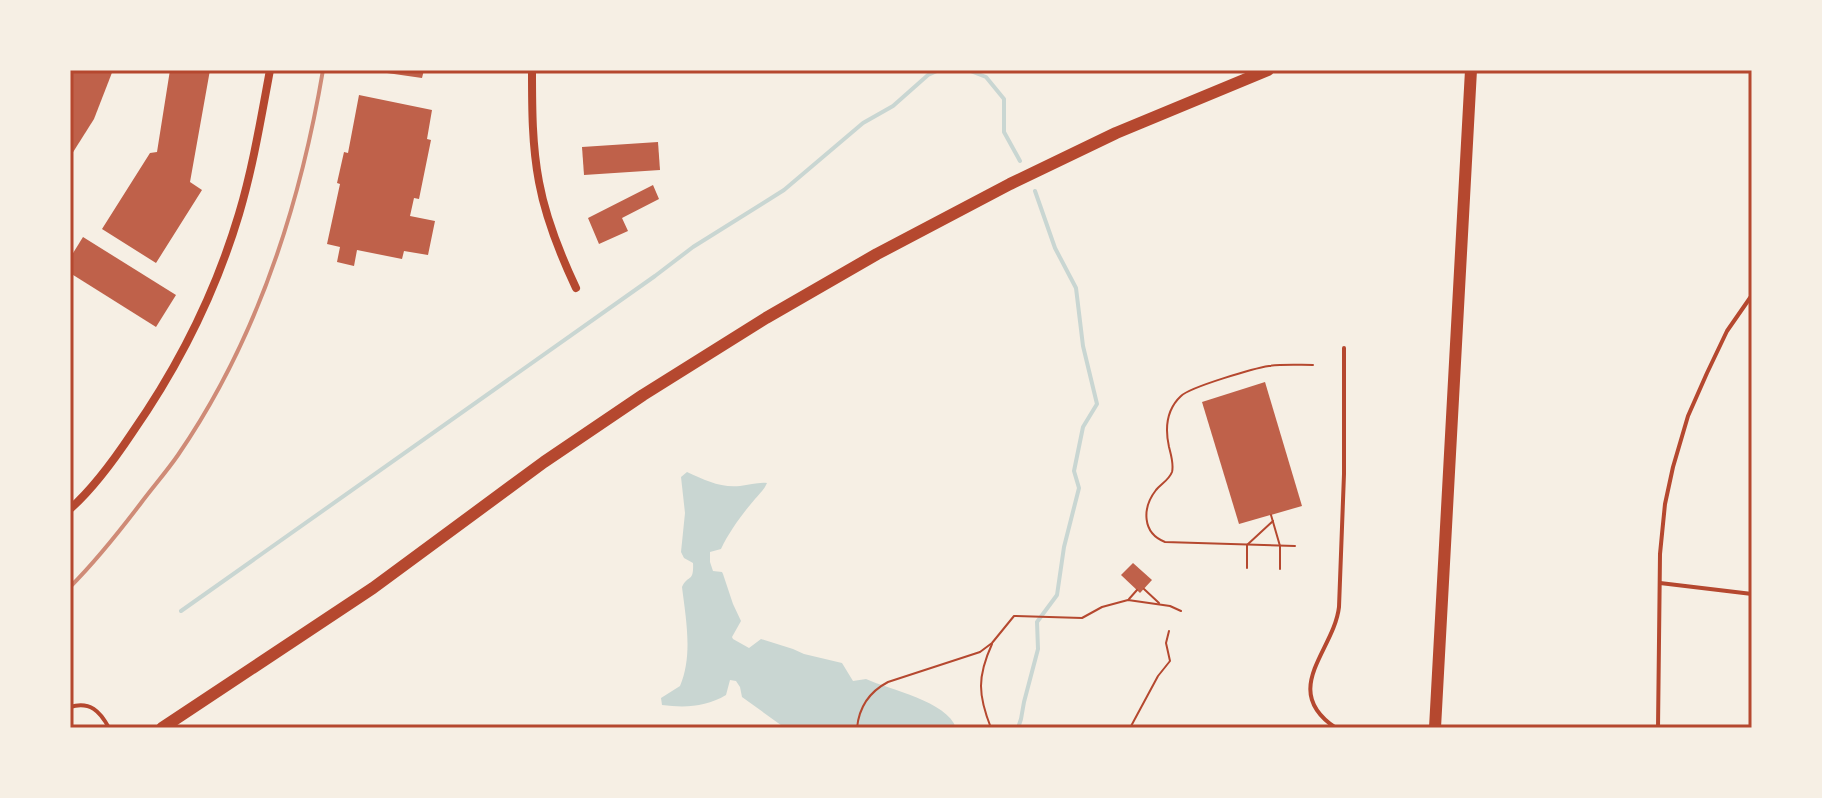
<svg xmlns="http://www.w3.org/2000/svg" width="1822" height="798" viewBox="0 0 1822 798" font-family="'Fira Sans Condensed',sans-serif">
<rect width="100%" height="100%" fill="#f6efe4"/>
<!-- water -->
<path fill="#c9d6d2" d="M687,472C705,480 720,488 740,486C750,485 758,482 767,483C764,490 760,493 755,499C742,514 729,532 721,549L710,552V562L713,571L722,572L723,574L733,604L741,621L732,637L733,639L749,648L761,639L793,649L804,654L842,663L853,681L866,679C890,690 947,701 956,728H785L742,697L740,687L736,681L730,680L726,695C706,707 685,708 662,705L661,698L680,686C693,656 686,619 682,587C688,574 694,583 693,563L684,558L681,552L685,513L681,477Z"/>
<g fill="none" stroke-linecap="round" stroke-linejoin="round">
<!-- stream -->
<g stroke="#c9d6d2" stroke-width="4">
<path d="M968,70L986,77L1004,99V132L1020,161"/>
<path d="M181,611L655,276L693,247L784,190L863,123L893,106L928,75L939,70"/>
<path d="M1018,728L1021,719L1024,702L1038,649L1037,622L1057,595L1064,547L1079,488L1074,471L1083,427L1097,404L1083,346L1076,288L1055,248L1035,191"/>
</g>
</g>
<!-- building -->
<g fill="#bf614a">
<path d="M70,70H113L94,119L70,157Z"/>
<path d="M170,70H210L190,182L202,190L156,263L102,229L150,153L157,152Z"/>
<path d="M380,70H424L422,78L380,72Z"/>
<path d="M359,95L432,110L427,139L431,140L419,199L414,198L410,216L435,221L428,255L404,251L402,259L357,250L354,266L337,262L340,247L327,244L340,184L337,183L344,152L348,153Z"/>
<path d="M658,142L660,170L584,175L582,147Z"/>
<path d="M653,185L659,199L622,218L628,231L599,244L588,218Z"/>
<path d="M83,237L176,295L156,327L70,273V258Z"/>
<path d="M1265,382L1302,506L1239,524L1202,402Z"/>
<path d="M1133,563L1152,580L1140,593L1121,575Z"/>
</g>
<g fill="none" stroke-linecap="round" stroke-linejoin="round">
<!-- path -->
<g stroke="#b5482f" stroke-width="2">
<path d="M1271,515L1280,546V569"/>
<path d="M1295,546L1165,542C1142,533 1142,508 1156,490C1161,484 1169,480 1172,472C1174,464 1171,455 1169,447C1165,429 1166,410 1181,396C1190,387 1255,368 1269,366C1283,364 1298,365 1313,365"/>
<path d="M1247,568V545L1273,521"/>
<path d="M1144,589L1159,603"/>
<path d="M1129,599L1137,590"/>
<path d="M857,728C859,707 869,692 888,682L980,652L992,643L1014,616L1082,618L1102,607L1128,600L1170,606L1181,611"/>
<path d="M991,728C978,695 977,677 992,644"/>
<path d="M1130,728L1158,676L1170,661L1166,643L1169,631"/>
</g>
<!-- service -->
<g stroke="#b5482f" stroke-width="4">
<path d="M1660,583L1752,594"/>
<path d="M70,707C90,701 100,711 109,728"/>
<path d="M1336,728C1279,690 1334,651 1339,607L1344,474V348"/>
<path d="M1658,728L1660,554L1665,504L1673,467L1688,416L1707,373L1727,331L1752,295"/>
</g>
<!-- minor -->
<g stroke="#b5482f" stroke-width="8">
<path d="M532,70C532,108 532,145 539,182C546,220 560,254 576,288"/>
<path d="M70,509C94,488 114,460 132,433C178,367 216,291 239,214C253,167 261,118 270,70"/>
</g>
<!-- primary -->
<g stroke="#b5482f" stroke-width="12">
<path d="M162,728L373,588L544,462L643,395L766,318L877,254L1010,184L1116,133L1268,70"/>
<path d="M1435,728L1471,70"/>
</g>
<!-- rail -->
<path stroke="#cf8b77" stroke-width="4" d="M70,587C96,561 119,532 141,503C153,487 167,471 178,455C257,340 300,206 323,70"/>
</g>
<!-- border -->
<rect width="1822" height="798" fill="none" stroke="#f6efe4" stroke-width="144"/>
<rect x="72" y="72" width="1678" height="654" fill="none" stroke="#b5482f" stroke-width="3"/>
</svg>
